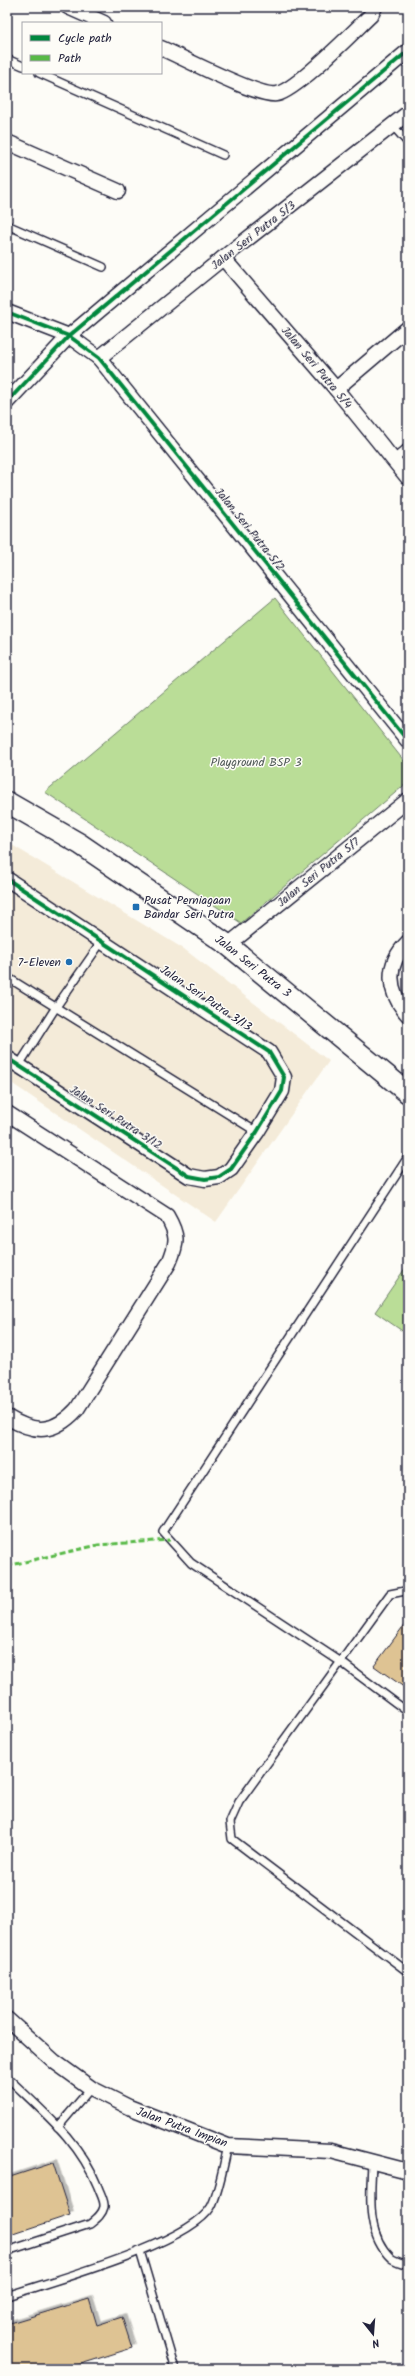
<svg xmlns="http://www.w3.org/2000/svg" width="415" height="2376" viewBox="0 0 415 2376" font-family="Kalam,sans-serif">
<defs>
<filter id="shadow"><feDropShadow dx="3.5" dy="-3.5" stdDeviation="0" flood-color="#0004"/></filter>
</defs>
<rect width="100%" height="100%" fill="#fdfcf7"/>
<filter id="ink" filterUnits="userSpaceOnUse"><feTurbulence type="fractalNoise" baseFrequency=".025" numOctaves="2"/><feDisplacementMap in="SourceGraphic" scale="8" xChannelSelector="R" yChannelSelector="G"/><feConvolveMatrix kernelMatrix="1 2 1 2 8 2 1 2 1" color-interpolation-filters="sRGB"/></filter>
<g filter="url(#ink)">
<!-- built -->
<path fill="#f4ebd9" d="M7,842L184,949L329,1061L216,1222L7,1080Z"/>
<!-- green -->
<g fill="#badd97" stroke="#6e8069">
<path d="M275,598L408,766V782L241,923L45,792Z"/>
<path d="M408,1264V1335L375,1312Z"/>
</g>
<!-- building -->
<g fill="#dec393" stroke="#22223b" filter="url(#shadow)">
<path d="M408,1620V1690L374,1666Z"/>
<path d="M53,2163L70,2215L7,2236V2178Z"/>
<path d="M89,2299L97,2325L122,2317L132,2348L65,2369H7V2324Z"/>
</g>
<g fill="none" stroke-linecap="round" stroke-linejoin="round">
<defs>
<g id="lane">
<path d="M7,59L23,66"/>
<path d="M39,73L223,155"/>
<path d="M393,126L408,143"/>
<path d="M7,225L103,267"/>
<path d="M393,460L408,447"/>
<path d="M7,977L257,1132"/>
<path d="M19,1065L56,1007L102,941"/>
<path d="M408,1157L163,1532L191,1563L341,1662L408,1712"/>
<path d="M408,1592L405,1591L390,1594L239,1802L230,1822L232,1839L408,1972"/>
<path d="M7,2077C43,2112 79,2140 98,2187C100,2193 105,2201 104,2207C102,2215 96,2219 90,2224L7,2251"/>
<path d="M58,2127L91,2088"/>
<path d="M372,2162C371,2193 365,2234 391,2258C394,2261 403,2263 408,2265"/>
<path d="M140,2251L175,2369"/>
<path d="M7,2296C51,2281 189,2244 211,2207C219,2193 224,2162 228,2146"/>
</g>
<g id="street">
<path d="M68,7L104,23"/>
<path d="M161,48C182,57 259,98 277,94C298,89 353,32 371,15L375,7"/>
<path d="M7,142L118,191"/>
<path d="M223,258L336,389L408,478"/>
<path d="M7,312L69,336L99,358L408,741"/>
<path d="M99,358L223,258L408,113"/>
<path d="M336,389L408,328"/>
<path d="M7,402L69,336L408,51"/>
<path d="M7,879L269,1052L284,1077L282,1091L257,1132L231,1169L219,1177L205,1179L189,1176L7,1058"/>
<path d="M408,942C385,965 387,991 408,1015"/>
<path d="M228,945L408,800"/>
<path d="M7,1113L167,1216C178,1235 178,1242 169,1263L77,1409C54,1434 35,1434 7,1417"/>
<path d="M7,2019L55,2062L91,2088L129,2107L228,2146L331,2151L408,2171"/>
</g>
<path id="secondary" d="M7,802L80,844L228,945L408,1093"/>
</defs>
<!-- lane casing -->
<use href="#lane" stroke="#22223b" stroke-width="10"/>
<!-- street casing -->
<use href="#street" stroke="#22223b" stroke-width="17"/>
<!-- secondary casing -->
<use href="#secondary" stroke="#22223b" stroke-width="23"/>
<!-- lane -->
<use href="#lane" stroke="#fdfcf7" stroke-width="7"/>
<!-- street -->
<use href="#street" stroke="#fdfcf7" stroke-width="14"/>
<!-- secondary -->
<use href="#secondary" stroke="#fdfcf7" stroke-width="20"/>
<!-- quiet -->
<path stroke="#58b947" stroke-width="3" stroke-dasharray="6 3" stroke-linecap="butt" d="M7,1566L98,1545L170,1540"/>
<defs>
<g id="cycleway">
<path d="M7,312L69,336L99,358L408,741"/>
<path d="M7,402L69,336L408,51"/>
<path d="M7,879L269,1052L284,1077L282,1091L257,1132L231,1169L219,1177L205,1179L189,1176L7,1058"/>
</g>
</defs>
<!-- cycleway casing -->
<use href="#cycleway" stroke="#fdfcf7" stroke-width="6"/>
<!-- cycleway -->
<use href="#cycleway" stroke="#00873e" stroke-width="4"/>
</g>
</g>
<!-- markers -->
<g fill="#1f6fb2" stroke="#fdfcf7" stroke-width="1.5">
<rect x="132" y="903" width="8" height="8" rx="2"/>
<circle cx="69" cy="962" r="4"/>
</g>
<g text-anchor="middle" stroke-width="3" stroke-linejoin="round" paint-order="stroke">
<!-- street labels -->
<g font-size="12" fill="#22223b" stroke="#fdfcf7">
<text transform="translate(253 235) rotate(-38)" y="4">Jalan Seri Putra 5/3</text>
<text transform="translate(317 367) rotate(50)" y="4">Jalan Seri Putra 5/4</text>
<text transform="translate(250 529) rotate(51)" y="4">Jalan Seri Putra 5/2</text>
<text transform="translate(318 872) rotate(-39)" y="4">Jalan Seri Putra 5/7</text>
<text transform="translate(253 966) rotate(38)" y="4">Jalan Seri Putra 3</text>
<text transform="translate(206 998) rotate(34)" y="4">Jalan Seri Putra 3/13</text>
<text transform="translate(116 1117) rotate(33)" y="4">Jalan Seri Putra 3/12</text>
<text transform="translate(182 2127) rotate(20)" y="4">Jalan Putra Impian</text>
</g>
<!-- park labels -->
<g font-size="12" fill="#505a57" stroke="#fdfcf7">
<text x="256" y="766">Playground BSP 3</text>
</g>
<!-- poi labels -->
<g font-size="12" fill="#22223b" stroke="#fdfcf7" text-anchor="start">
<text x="144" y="904">Pusat Perniagaan<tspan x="144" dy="14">Bandar Seri Putra</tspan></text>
<text x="61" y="966" text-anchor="end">7-Eleven</text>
</g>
</g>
<!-- margin -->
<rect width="415" height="2376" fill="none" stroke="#fdfcf7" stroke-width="24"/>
<rect x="12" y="12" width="391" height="2352" fill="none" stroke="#22223b" stroke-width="1.5" filter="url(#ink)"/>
<!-- legend -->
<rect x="22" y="22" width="140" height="52" fill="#fdfcf7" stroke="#a5a5ac"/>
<rect x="30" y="35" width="20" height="6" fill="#00873e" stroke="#a5a5ac"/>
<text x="58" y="42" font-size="12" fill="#22223b">Cycle path</text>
<rect x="30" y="55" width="20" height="6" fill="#58b947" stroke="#a5a5ac"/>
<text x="58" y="62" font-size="12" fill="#22223b">Path</text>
<!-- north arrow -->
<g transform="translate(373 2334) rotate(163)" stroke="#fdfcf7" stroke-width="3" paint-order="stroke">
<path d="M0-3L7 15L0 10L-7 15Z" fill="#22223b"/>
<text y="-6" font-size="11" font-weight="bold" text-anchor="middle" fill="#22223b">N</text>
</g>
</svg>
